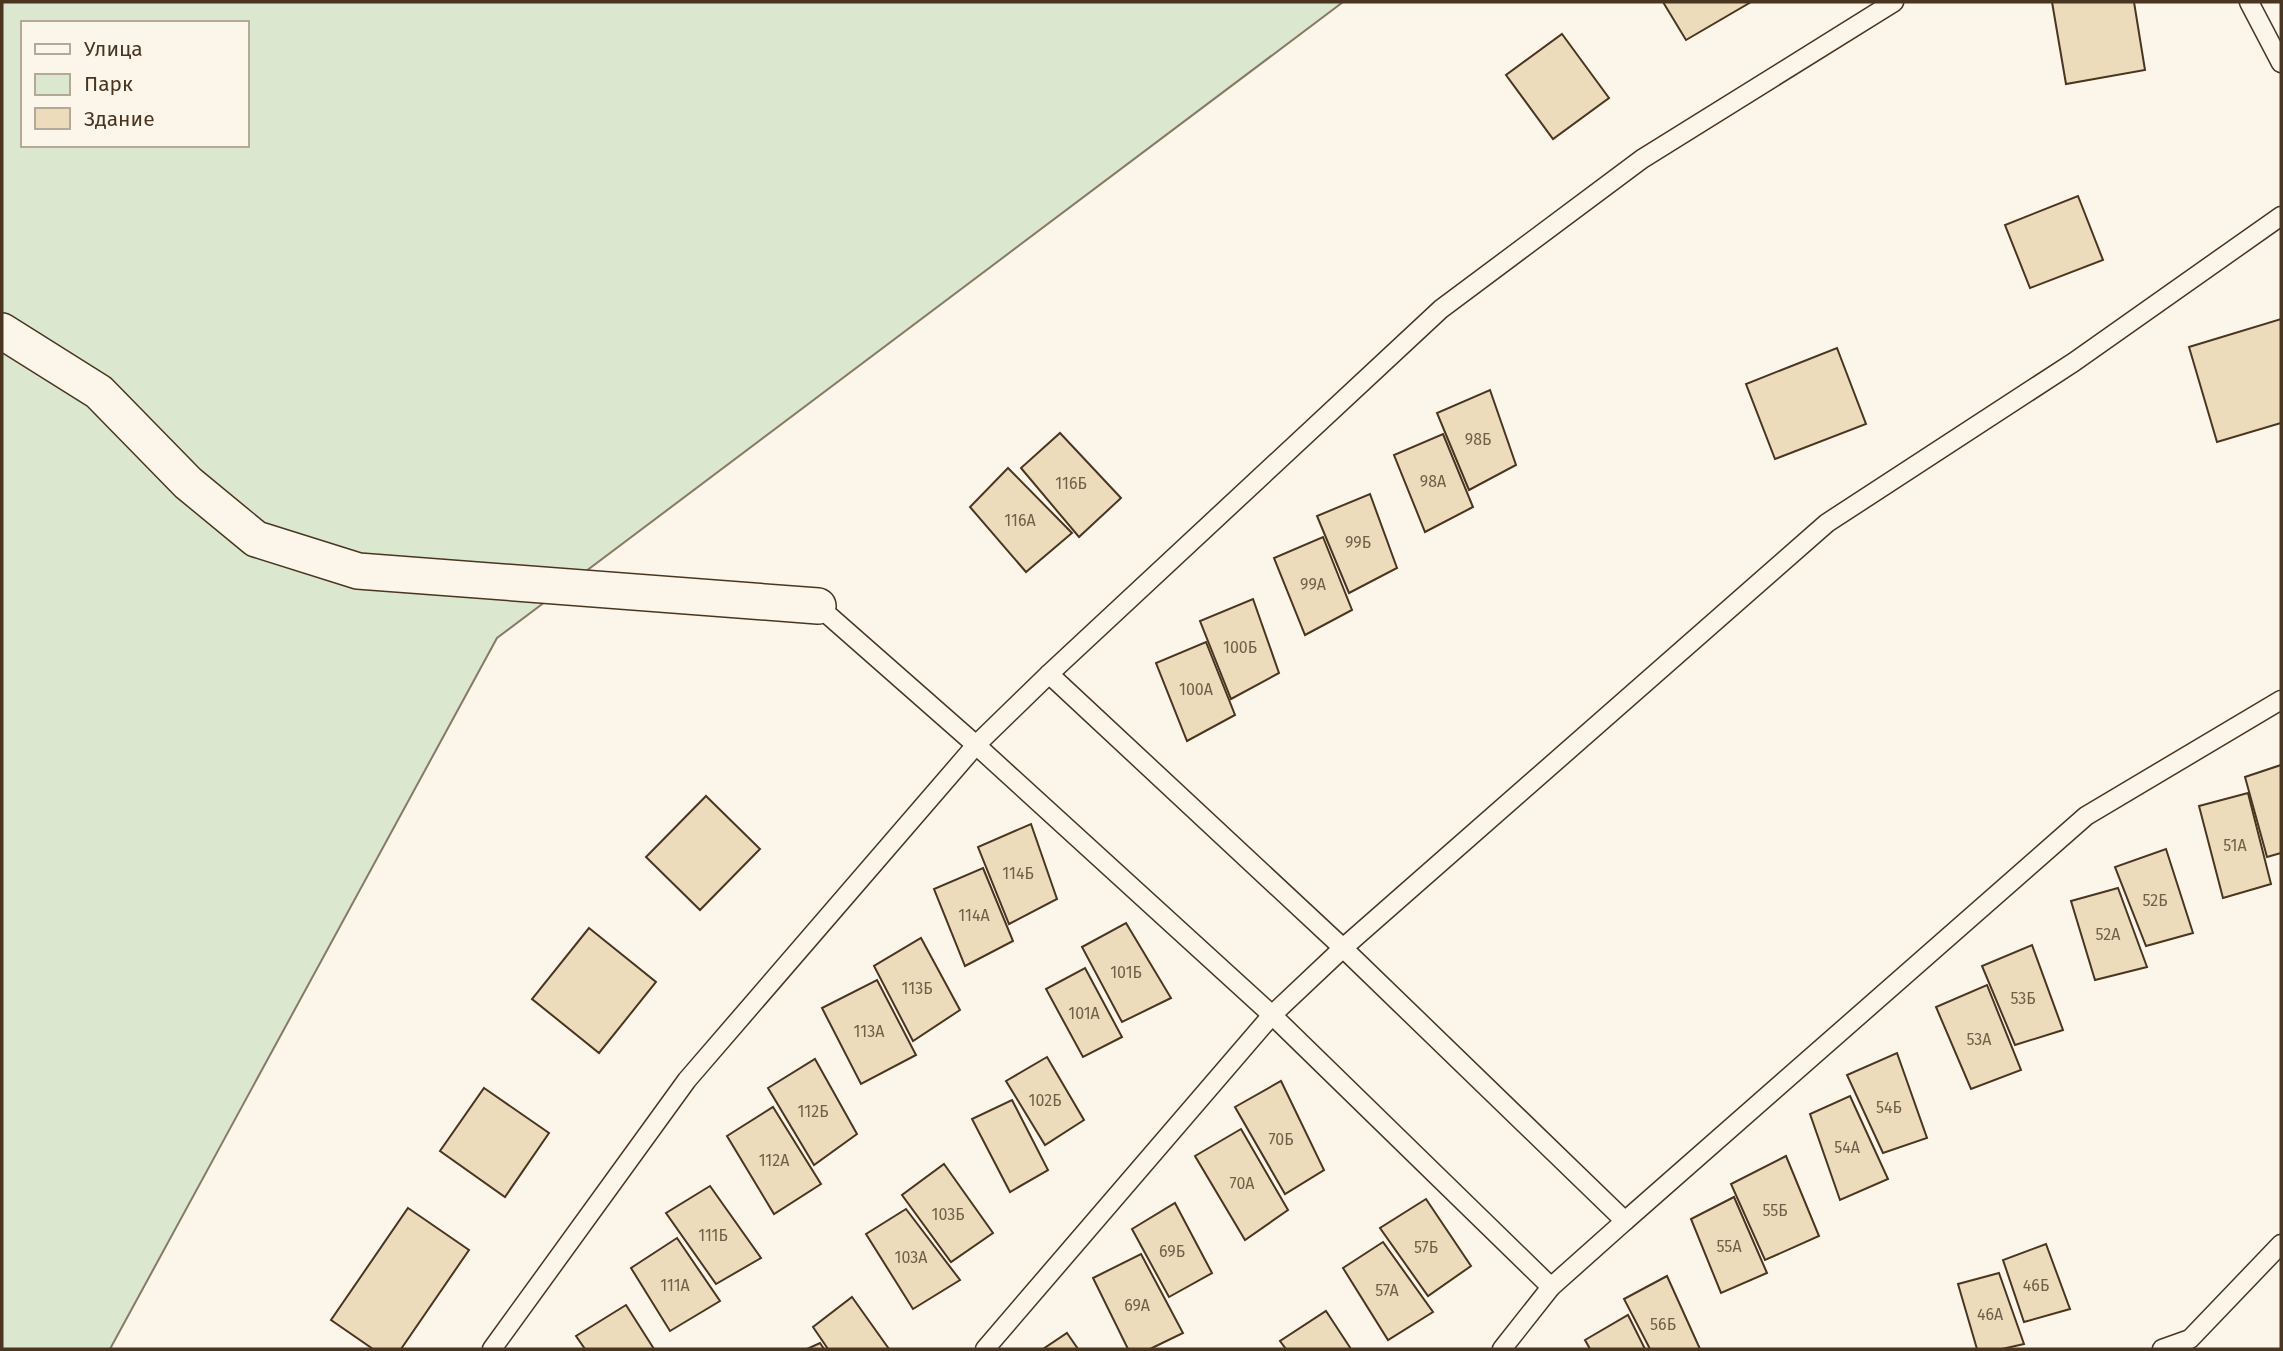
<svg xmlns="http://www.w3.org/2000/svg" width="2283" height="1351" viewBox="0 0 2283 1351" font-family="'Fira Sans',sans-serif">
<rect width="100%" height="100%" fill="#fbf6e9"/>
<!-- green -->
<path fill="#dce7d0" stroke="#887966" stroke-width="2" fill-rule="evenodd" d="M2,2H1343L497,638L110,1349H2ZM23,23H247V145H23Z"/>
<!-- building -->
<g fill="#ecdcbc" stroke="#4a3520" stroke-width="2">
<path d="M1663,2H1751L1686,40Z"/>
<path d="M2052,2H2134L2145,70L2066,84Z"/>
<path d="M1562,34L1609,98L1553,139L1506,75Z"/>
<path d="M2078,196L2103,260L2030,288L2005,225Z"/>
<path d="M2281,319V423L2217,442L2189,347Z"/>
<path d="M1837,348L1866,424L1775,459L1746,384Z"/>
<path d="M1490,390L1516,465L1469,490L1437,413Z"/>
<path d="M1060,433L1121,498L1079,537L1021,468Z"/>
<path d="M1443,434L1473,507L1425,532L1394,455Z"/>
<path d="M1008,468L1072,533L1026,572L970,507Z"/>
<path d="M1370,494L1397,568L1349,593L1317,516Z"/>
<path d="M1323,537L1352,610L1305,635L1274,558Z"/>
<path d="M1253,599L1279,673L1231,699L1200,621Z"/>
<path d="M1206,642L1235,715L1187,741L1156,663Z"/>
<path d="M2281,765V853L2267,857L2245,777Z"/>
<path d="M2248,793L2271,884L2223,898L2199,806Z"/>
<path d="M706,796L760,849L700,910L646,857Z"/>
<path d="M1031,824L1057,899L1009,924L978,847Z"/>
<path d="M2166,849L2193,933L2146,946L2115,867Z"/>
<path d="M983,868L1013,941L965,966L934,889Z"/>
<path d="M2118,888L2147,967L2095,980L2071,901Z"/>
<path d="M1126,923L1171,998L1122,1022L1082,947Z"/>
<path d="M589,928L656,982L599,1053L532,999Z"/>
<path d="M921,938L960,1010L913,1041L874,966Z"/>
<path d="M2032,945L2063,1030L2015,1045L1982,966Z"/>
<path d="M1085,968L1122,1037L1083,1057L1046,989Z"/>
<path d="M877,980L916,1055L861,1084L822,1008Z"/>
<path d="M1987,985L2021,1070L1971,1089L1936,1007Z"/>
<path d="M1897,1053L1927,1138L1883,1153L1847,1075Z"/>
<path d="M1047,1057L1084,1120L1045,1145L1006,1081Z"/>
<path d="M815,1059L857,1134L814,1165L768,1088Z"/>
<path d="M1281,1081L1324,1170L1285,1194L1235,1107Z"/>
<path d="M484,1088L549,1133L505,1197L440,1151Z"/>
<path d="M1850,1096L1888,1179L1840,1200L1810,1114Z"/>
<path d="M1012,1100L1048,1170L1010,1192L972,1119Z"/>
<path d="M773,1107L821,1184L774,1214L727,1136Z"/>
<path d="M1241,1129L1288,1210L1245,1240L1195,1156Z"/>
<path d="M1786,1156L1819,1236L1765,1260L1731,1184Z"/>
<path d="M944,1164L993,1233L951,1262L902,1195Z"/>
<path d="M710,1186L761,1258L716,1284L666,1213Z"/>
<path d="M1734,1197L1767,1273L1721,1293L1691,1219Z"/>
<path d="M1426,1199L1471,1266L1428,1296L1380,1228Z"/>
<path d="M1175,1203L1212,1273L1169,1297L1132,1229Z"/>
<path d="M408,1208L469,1250L401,1349H373L331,1320Z"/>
<path d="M906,1209L960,1280L913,1309L866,1234Z"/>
<path d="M677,1238L720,1301L670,1331L631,1268Z"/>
<path d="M1383,1242L1433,1312L1388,1340L1343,1268Z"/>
<path d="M2046,1244L2070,1309L2024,1322L2003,1260Z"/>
<path d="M1141,1254L1183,1333L1150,1349H1128L1093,1278Z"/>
<path d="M1999,1273L2024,1344L2002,1349H1977L1958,1284Z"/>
<path d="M1667,1276L1700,1349H1650L1624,1299Z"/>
<path d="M852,1297L889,1349H828L813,1327Z"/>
<path d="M626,1305L654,1349H585L576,1336Z"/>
<path d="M1326,1311L1351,1349H1286L1280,1341Z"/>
<path d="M1628,1315L1645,1349H1590L1585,1340Z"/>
<path d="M1067,1333L1078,1349H1043Z"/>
<path d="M820,1343L824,1349H807Z"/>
</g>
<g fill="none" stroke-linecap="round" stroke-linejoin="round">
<defs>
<g id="lane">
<path d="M2249,2L2281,63"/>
<path d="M818,606L976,745L1272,1015L1551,1287"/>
<path d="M1049,674L1343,948L1625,1221L2086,816L2281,700"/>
<path d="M492,1349L687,1080L976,745L1049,674L1441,309L1642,159L1894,2"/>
<path d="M985,1349L1272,1015L1343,948L1827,523L2074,362L2281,216"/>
<path d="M1502,1349L1551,1287L1625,1221"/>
<path d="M2162,1349L2190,1339L2281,1244"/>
</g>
<path id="street" d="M2,331L99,392L188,483L256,539L358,571L818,606"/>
</defs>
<!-- lane casing -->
<use href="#lane" stroke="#4a3520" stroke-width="21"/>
<!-- street casing -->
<use href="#street" stroke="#4a3520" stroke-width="38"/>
<!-- lane -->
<use href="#lane" stroke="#fbf6e9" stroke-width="18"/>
<!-- street -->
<use href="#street" stroke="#fbf6e9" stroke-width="35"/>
</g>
<g text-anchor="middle" stroke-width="5" stroke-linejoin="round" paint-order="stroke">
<!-- number labels -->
<g font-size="16" fill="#725f47">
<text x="1478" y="445">98Б</text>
<text x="1433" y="487">98А</text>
<text x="1071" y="489">116Б</text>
<text x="1020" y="526">116А</text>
<text x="1358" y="548">99Б</text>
<text x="1313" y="590">99А</text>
<text x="1240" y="653">100Б</text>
<text x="1196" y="695">100А</text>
<text x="2235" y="851">51А</text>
<text x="1018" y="879">114Б</text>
<text x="2155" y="906">52Б</text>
<text x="974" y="921">114А</text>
<text x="2108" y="940">52А</text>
<text x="1126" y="978">101Б</text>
<text x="917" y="994">113Б</text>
<text x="2023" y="1004">53Б</text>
<text x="1084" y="1019">101А</text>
<text x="869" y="1037">113А</text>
<text x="1979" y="1045">53А</text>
<text x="1045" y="1106">102Б</text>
<text x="1889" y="1113">54Б</text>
<text x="813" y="1117">112Б</text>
<text x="1281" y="1145">70Б</text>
<text x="1847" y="1153">54А</text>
<text x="774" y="1166">112А</text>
<text x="1242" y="1189">70А</text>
<text x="1775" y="1216">55Б</text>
<text x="948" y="1220">103Б</text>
<text x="713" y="1241">111Б</text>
<text x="1729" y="1252">55А</text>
<text x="1426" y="1253">57Б</text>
<text x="1172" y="1257">69Б</text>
<text x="911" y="1263">103А</text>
<text x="675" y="1291">111А</text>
<text x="2036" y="1291">46Б</text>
<text x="1387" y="1296">57А</text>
<text x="1137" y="1311">69А</text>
<text x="1990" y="1320">46А</text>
<text x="1663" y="1330">56Б</text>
</g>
</g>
<!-- border -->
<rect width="2283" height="1351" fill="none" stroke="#4a3520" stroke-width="7"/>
<!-- legend -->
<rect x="21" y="21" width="228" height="126" fill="#fbf6e9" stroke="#b4a999" stroke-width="2"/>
<rect x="35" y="44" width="35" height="10" fill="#fbf6e9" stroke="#b4a999" stroke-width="2"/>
<text x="84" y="56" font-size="21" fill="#4a3520">Улица</text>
<rect x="35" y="74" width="35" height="21" fill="#dce7d0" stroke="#b4a999" stroke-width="2"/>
<text x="84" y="91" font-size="21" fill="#4a3520">Парк</text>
<rect x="35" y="108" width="35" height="21" fill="#ecdcbc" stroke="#b4a999" stroke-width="2"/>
<text x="84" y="126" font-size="21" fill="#4a3520">Здание</text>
</svg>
